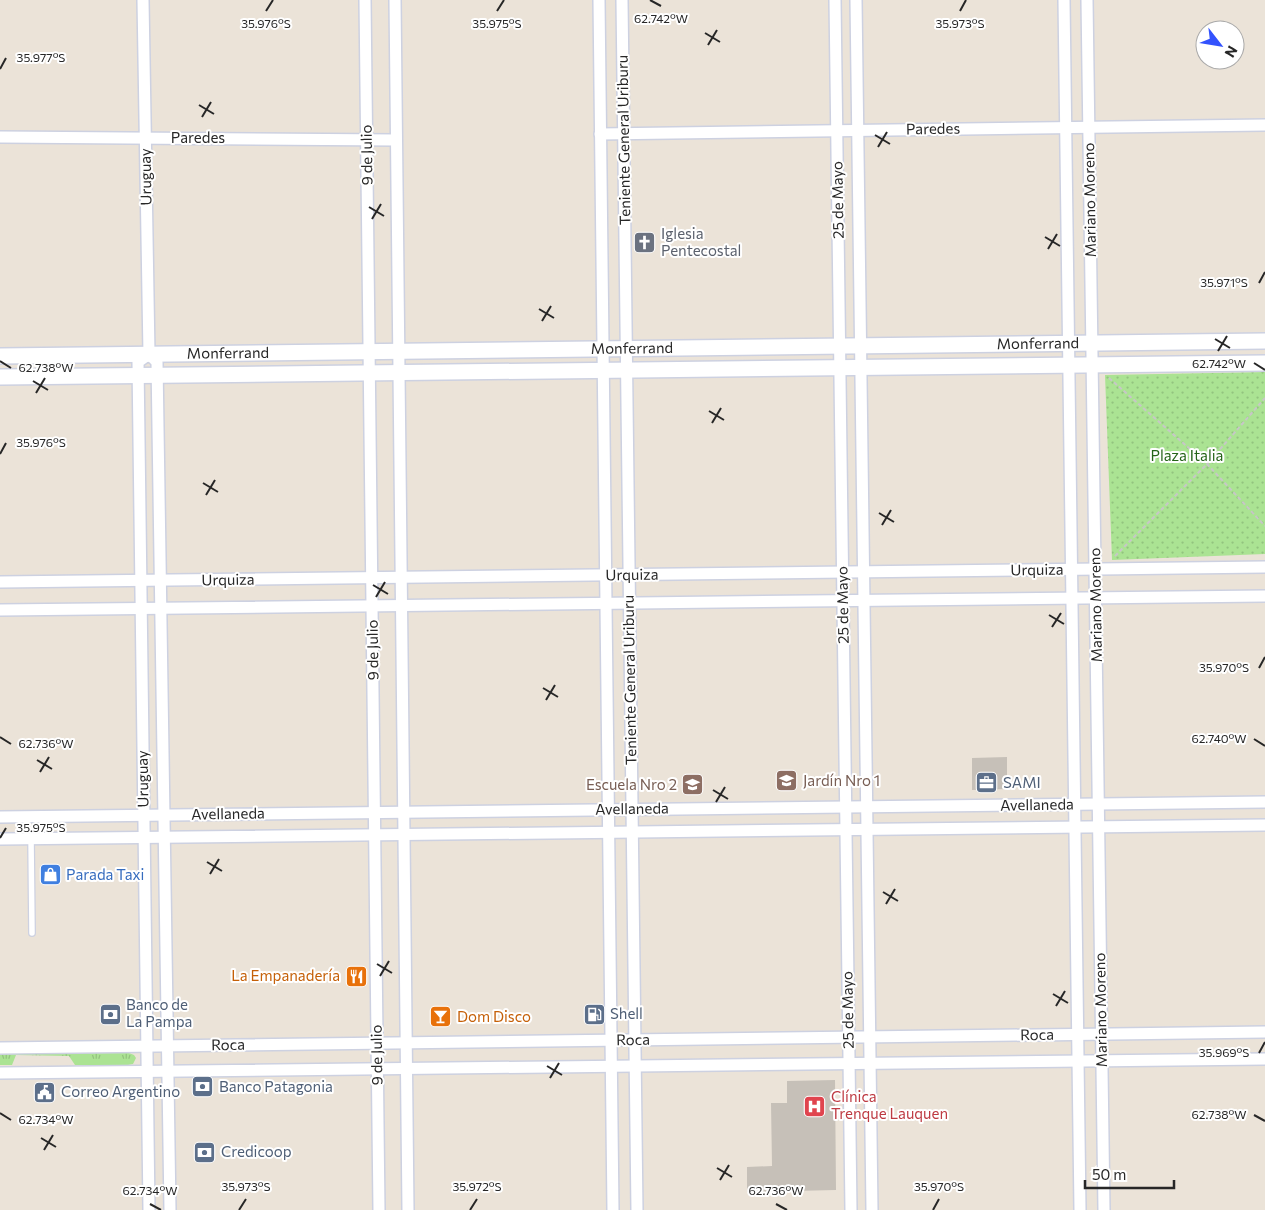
<svg xmlns="http://www.w3.org/2000/svg" width="1265" height="1210" viewBox="0 0 1265 1210" font-family="Commissioner,sans-serif">
<defs>
<pattern id="grass-tufts" width="24" height="20" patternUnits="userSpaceOnUse" patternTransform="scale(1.25)"><rect width="24" height="20" fill="#abe393"/><path d="M3 7l-1-3M5 7V3M7 7l1-3M15 17l-1-3M17 17v-4M19 17l1-3" fill="none" stroke="#93c37f"/></pattern>
<pattern id="park-dots" width="8" height="8" patternUnits="userSpaceOnUse" patternTransform="scale(1.25)"><rect width="8" height="8" fill="#abe393"/><path d="M2 2h.1M6 6h.1" fill="none" stroke="#93c37f" stroke-width="1.8" stroke-linecap="round"/></pattern>
</defs>
<rect width="100%" height="100%" fill="#ebe3d8"/>
<!-- grass -->
<path fill="url(#grass-tufts)" d="M22,1053H129L134,1055L136,1058L133,1064L128,1065H75L69,1056L16,1055L12,1065H0V1054Z"/>
<!-- park -->
<path fill="url(#park-dots)" d="M1265,372V554L1112,560L1105,375Z"/>
<!-- building -->
<g fill="#c6c0b8">
<path d="M1007,757V789L972,790V758Z"/>
<path d="M835,1080L836,1190L747,1192V1167L772,1166L771,1103H787V1081Z"/>
</g>
<g fill="none" stroke-linecap="round" stroke-linejoin="round">
<defs>
<path id="lane" d="M31,838L32,933"/>
<g id="street">
<path d="M143,0L149,354L157,362L170,1210"/>
<path d="M365,0L379,1210"/>
<path d="M395,0L408,1210"/>
<path d="M599,0L613,1210"/>
<path d="M622,0L637,1210"/>
<path d="M835,0L851,1210"/>
<path d="M856,0L872,1210"/>
<path d="M1064,0L1080,1210"/>
<path d="M1087,0L1104,1210"/>
<path d="M600,134L1265,125"/>
<path d="M0,137L396,140"/>
<path d="M0,582L1265,567"/>
<path d="M0,610L1265,596"/>
<path d="M0,817L1265,802"/>
<path d="M0,839L1265,825"/>
<path d="M0,1048L1265,1032"/>
<path d="M0,1073L1265,1059"/>
<path d="M149,1210L138,362L149,354"/>
</g>
<g id="secondary">
<path id="s1" d="M0,356L1265,341"/>
<path d="M0,377L1265,363"/>
</g>
</defs>
<!-- lane casing -->
<use href="#lane" stroke="#cdd1e1" stroke-width="8"/>
<!-- street casing -->
<use href="#street" stroke="#cdd1e1" stroke-width="14"/>
<!-- secondary casing -->
<use href="#secondary" stroke="#cdd1e1" stroke-width="18"/>
<!-- path -->
<g stroke="#c7c7c7" stroke-width="2" stroke-dasharray="4 2.5" stroke-linecap="butt">
<path d="M1109,378L1207,464L1265,526"/>
<path d="M1115,556L1207,464L1265,398"/>
</g>
<!-- lane -->
<use href="#lane" stroke="#fff" stroke-width="5.5"/>
<!-- street -->
<use href="#street" stroke="#fff" stroke-width="11"/>
<!-- secondary -->
<use href="#secondary" stroke="#fff" stroke-width="15"/>
</g>
<!-- ticks -->
<path fill="none" stroke="#272727" stroke-width="2" d="M650,0L661,6M266,11L273,0M497,11L504,0M960,11L966,0M705,33L720,42M708,45L717,30M0,69L6,58M199,105L214,114M202,117L211,102M875,135L890,144M878,147L887,132M369,207L384,216M372,219L381,204M1045,237L1060,246M1048,249L1057,234M1259,283L1265,272M539,309L554,318M542,321L551,306M1215,339L1230,348M1218,351L1227,336M0,361L11,368M1254,363L1265,370M33,381L48,390M36,393L45,378M709,411L724,420M712,423L721,408M0,454L6,443M203,483L218,492M206,495L215,480M879,513L894,522M882,525L891,510M373,585L388,594M376,597L385,582M1049,615L1064,624M1052,627L1061,613M1259,668L1265,657M543,688L558,697M546,700L555,685M0,737L11,744M1254,739L1265,746M37,760L52,769M40,772L49,757M713,790L728,799M716,802L725,787M0,838L6,828M207,862L222,871M210,874L219,859M883,892L898,901M886,904L895,889M377,964L392,973M380,976L389,961M1053,994L1068,1003M1056,1006L1065,991M1259,1053L1265,1042M547,1066L562,1075M550,1078L559,1063M0,1113L11,1120M1254,1115L1265,1121M41,1138L56,1147M44,1150L53,1135M717,1168L732,1177M720,1180L729,1165M150,1204L161,1210M776,1204L787,1210M239,1210L246,1199M470,1210L477,1199M933,1210L939,1199"/>
<!-- icons -->
<defs>
<symbol id="church-square" viewBox="-11 -11 22 22"><rect x="-9" y="-9" width="18" height="18" rx="4" fill="#6b7280" stroke="#fff"/><path d="M-1.2-6h2.4v3.5h3.3v2.4h-3.3V6h-2.4V-.1h-3.3v-2.4h3.3Z" fill="#fff"/></symbol>
<symbol id="school-square" viewBox="-11 -11 22 22"><rect x="-9" y="-9" width="18" height="18" rx="4" fill="#8d6e63" stroke="#fff"/><path d="M0-5L7-2L0 1L-7-2ZM-4 1L0 2.5L4 1V4Q0 6-4 4Z" fill="#fff"/></symbol>
<symbol id="office-square" viewBox="-11 -11 22 22"><rect x="-9" y="-9" width="18" height="18" rx="4" fill="#5c6f8a" stroke="#fff"/><path d="M-6-3h4V-5.5h4V-3h4V5H-6ZM-1-4.5V-3h2v-1.5ZM-6 0V1H6V0Z" fill="#fff"/></symbol>
<symbol id="shop-square" viewBox="-11 -11 22 22"><rect x="-9" y="-9" width="18" height="18" rx="4" fill="#3f7fe0" stroke="#fff"/><path d="M-5-2.5h2.3a2.7 3.5 0 0 1 5.4 0H5L5.5 6h-11ZM-1.5-2.5h3a1.5 2.3 0 0 0-3 0Z" fill="#fff"/></symbol>
<symbol id="restaurant-square" viewBox="-11 -11 22 22"><rect x="-9" y="-9" width="18" height="18" rx="4" fill="#e8710a" stroke="#fff"/><path d="M-5-6h1v4h1v-4h1v4h1v-4h1v5L-1.5 .5V6h-2V.5L-5-1ZM5-6V6H3V1.5H1.5Q1.5-4 5-6Z" fill="#fff"/></symbol>
<symbol id="bank-square" viewBox="-11 -11 22 22"><rect x="-9" y="-9" width="18" height="18" rx="4" fill="#5c6f8a" stroke="#fff"/><path d="M-6-4H6V4H-6ZM0-2.3a2.3 2.3 0 1 0 0 4.6a2.3 2.3 0 1 0 0-4.6Z" fill="#fff"/></symbol>
<symbol id="fuel-square" viewBox="-11 -11 22 22"><rect x="-9" y="-9" width="18" height="18" rx="4" fill="#5c6f8a" stroke="#fff"/><path d="M-5.5-6h7V0h2V4h1.3V-2.5L3-4.5l.8-.8L6-3V5H2.5V1h-1V6h-7ZM-4.2-4.7v3.2H.2V-4.7Z" fill="#fff"/></symbol>
<symbol id="bar-square" viewBox="-11 -11 22 22"><rect x="-9" y="-9" width="18" height="18" rx="4" fill="#e8710a" stroke="#fff"/><path d="M-6-5H6L.8 .8V4.5H3.5V6h-7V4.5H-.8V.8Z" fill="#fff"/></symbol>
<symbol id="civic-square" viewBox="-11 -11 22 22"><rect x="-9" y="-9" width="18" height="18" rx="4" fill="#5c6f8a" stroke="#fff"/><path d="M-.6-6.5H3V-4.5H.6V-3L4-1V1h2V6H-6V1h2V-1L-.6-3ZM-1.2 2.5V6h2.4V2.5Z" fill="#fff"/></symbol>
<symbol id="hospital-square" viewBox="-11 -11 22 22"><rect x="-9" y="-9" width="18" height="18" rx="4" fill="#e0444e" stroke="#fff"/><path d="M-5-5h3v3.5h4V-5h3V5h-3V1.5h-4V5h-3Z" fill="#fff"/></symbol>
</defs>
<g fill-rule="evenodd">
<use href="#church-square" x="632" y="230" width="25" height="25"/>
<use href="#school-square" x="774" y="768" width="25" height="25"/>
<use href="#office-square" x="974" y="770" width="25" height="25"/>
<use href="#school-square" x="680" y="772" width="25" height="25"/>
<use href="#shop-square" x="38" y="862" width="25" height="25"/>
<use href="#restaurant-square" x="344" y="964" width="25" height="25"/>
<use href="#bank-square" x="98" y="1002" width="25" height="25"/>
<use href="#fuel-square" x="582" y="1002" width="25" height="25"/>
<use href="#bar-square" x="428" y="1004" width="25" height="25"/>
<use href="#bank-square" x="190" y="1074" width="25" height="25"/>
<use href="#civic-square" x="32" y="1080" width="25" height="25"/>
<use href="#hospital-square" x="802" y="1094" width="25" height="25"/>
<use href="#bank-square" x="192" y="1140" width="25" height="25"/>
</g>
<g text-anchor="middle" stroke-width="4" stroke-linejoin="round" paint-order="stroke">
<!-- street labels -->
<g font-size="15" fill="#272727" stroke="#fff">
<text transform="translate(933 129) rotate(-1)" y="5">Paredes</text>
<text x="198" y="143">Paredes</text>
<text transform="translate(624 140) rotate(-91)" y="5">Teniente General Uriburu</text>
<text transform="translate(367 155) rotate(-91)" y="5">9 de Julio</text>
<text transform="translate(146 177) rotate(-91)" y="5">Uruguay</text>
<text transform="translate(838 200) rotate(-91)" y="5">25 de Mayo</text>
<text transform="translate(1090 200) rotate(-91)" y="5">Mariano Moreno</text>
<text dy="5" stroke="none"><textPath href="#s1" startOffset="1038">Monferrand</textPath></text>
<text dy="5" stroke="none"><textPath href="#s1" startOffset="632">Monferrand</textPath></text>
<text dy="5" stroke="none"><textPath href="#s1" startOffset="228">Monferrand</textPath></text>
<text transform="translate(1037 570) rotate(-1)" y="5">Urquiza</text>
<text transform="translate(632 575) rotate(-1)" y="5">Urquiza</text>
<text transform="translate(228 580) rotate(-1)" y="5">Urquiza</text>
<text transform="translate(843 605) rotate(-91)" y="5">25 de Mayo</text>
<text transform="translate(1096 605) rotate(-91)" y="5">Mariano Moreno</text>
<text transform="translate(373 650) rotate(-91)" y="5">9 de Julio</text>
<text transform="translate(630 680) rotate(-91)" y="5">Teniente General Uriburu</text>
<text transform="translate(143 779) rotate(-91)" y="5">Uruguay</text>
<text transform="translate(1037 805) rotate(-1)" y="5">Avellaneda</text>
<text transform="translate(632 809) rotate(-1)" y="5">Avellaneda</text>
<text transform="translate(228 814) rotate(-1)" y="5">Avellaneda</text>
<text transform="translate(848 1010) rotate(-91)" y="5">25 de Mayo</text>
<text transform="translate(1101 1010) rotate(-91)" y="5">Mariano Moreno</text>
<text transform="translate(1037 1035) rotate(-1)" y="5">Roca</text>
<text transform="translate(633 1040) rotate(-1)" y="5">Roca</text>
<text transform="translate(228 1045) rotate(-1)" y="5">Roca</text>
<text transform="translate(377 1055) rotate(-91)" y="5">9 de Julio</text>
</g>
<!-- worship labels -->
<g font-size="15" fill="#5b616d" stroke="#fff" text-anchor="start">
<text x="661" y="239">Iglesia<tspan x="661" dy="17">Pentecostal</tspan></text>
</g>
<!-- park labels -->
<g font-size="15" fill="#256418" stroke="#fff">
<text x="1187" y="461">Plaza Italia</text>
</g>
<!-- education labels -->
<g font-size="15" fill="#785e54" stroke="#fff" text-anchor="start">
<text x="803" y="786">Jardín Nro 1</text>
<text x="677" y="790" text-anchor="end">Escuela Nro 2</text>
</g>
<!-- service labels -->
<g font-size="15" fill="#4e5e75" stroke="#fff" text-anchor="start">
<text x="1003" y="788">SAMI</text>
<text x="126" y="1010">Banco de<tspan x="126" dy="17">La Pampa</tspan></text>
<text x="610" y="1019">Shell</text>
<text x="219" y="1092">Banco Patagonia</text>
<text x="61" y="1097">Correo Argentino</text>
<text x="221" y="1157">Credicoop</text>
</g>
<!-- shop labels -->
<g font-size="15" fill="#366cbe" stroke="#fff" text-anchor="start">
<text x="66" y="880">Parada Taxi</text>
</g>
<!-- food labels -->
<g font-size="15" fill="#c56008" stroke="#fff" text-anchor="end">
<text x="340" y="981">La Empanadería</text>
<text x="457" y="1022" text-anchor="start">Dom Disco</text>
</g>
<!-- health labels -->
<g font-size="15" fill="#be3a42" stroke="#fff" text-anchor="start">
<text x="831" y="1102">Clínica<tspan x="831" dy="17">Trenque Lauquen</tspan></text>
</g>
</g>
<g font-size="12" text-anchor="middle" fill="#272727" stroke="#fff" stroke-width="4" stroke-linejoin="round" paint-order="stroke">
<text x="661" y="23">62.742°W</text>
<text x="497" y="28">35.975°S</text>
<text x="960" y="28">35.973°S</text>
<text x="266" y="28">35.976°S</text>
<text x="41" y="62">35.977°S</text>
<text x="1224" y="287">35.971°S</text>
<text x="1219" y="368">62.742°W</text>
<text x="46" y="372">62.738°W</text>
<text x="41" y="447">35.976°S</text>
<text x="1224" y="672">35.970°S</text>
<text x="1219" y="743">62.740°W</text>
<text x="46" y="748">62.736°W</text>
<text x="41" y="832">35.975°S</text>
<text x="1224" y="1057">35.969°S</text>
<text x="1219" y="1119">62.738°W</text>
<text x="46" y="1124">62.734°W</text>
<text x="246" y="1191">35.973°S</text>
<text x="477" y="1191">35.972°S</text>
<text x="939" y="1191">35.970°S</text>
<text x="150" y="1195">62.734°W</text>
<text x="776" y="1195">62.736°W</text>
</g>
<!-- north arrow -->
<g transform="translate(1220 45) rotate(121)"><circle r="24" fill="#ffffff" stroke="#a9a9a9"/>
<path d="M0-4L9 19L0 12L-9 19Z" fill="#3352fd"/>
<text y="-8" font-size="14" font-weight="bold" text-anchor="middle" fill="#272727">N</text>
</g>
<!-- scale -->
<path d="M1085 1180v8h89v-8" fill="none" stroke="#272727" stroke-width="2.5"/>
<text x="1092" y="1180" font-size="15" fill="#272727" stroke="#ffffff" stroke-width="4" paint-order="stroke">50 m</text>
</svg>
